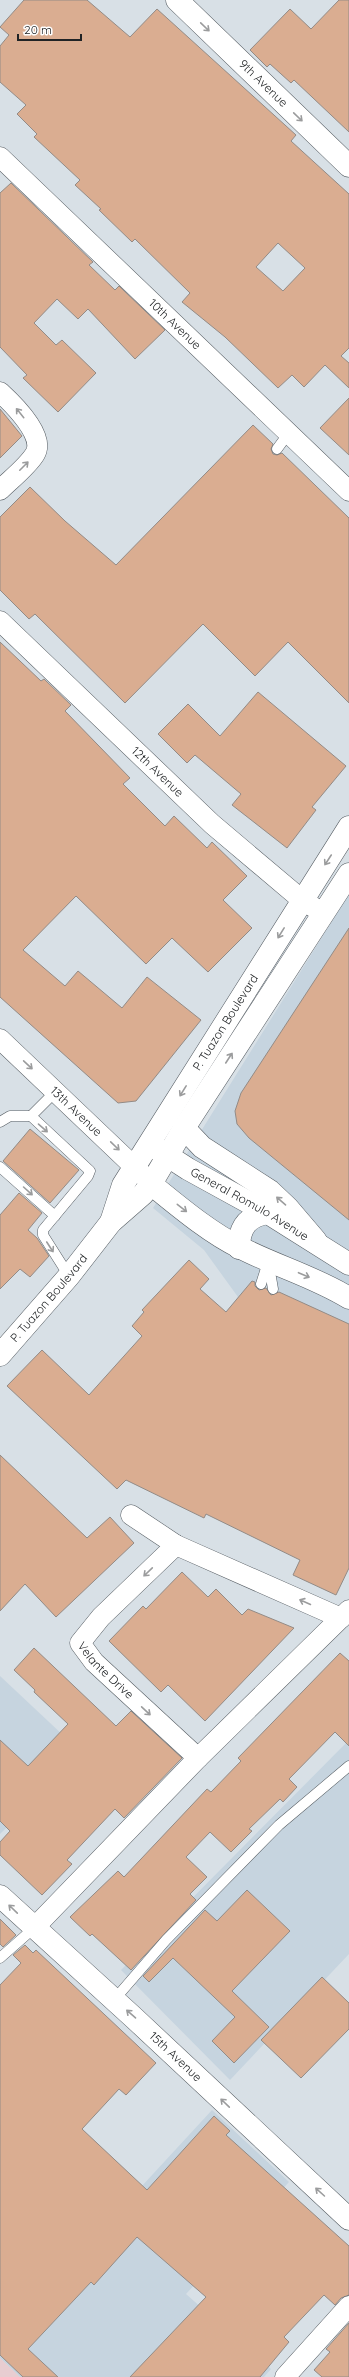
<svg xmlns="http://www.w3.org/2000/svg" width="349" height="2377" viewBox="0 0 349 2377" font-family="Quicksand,sans-serif">
<rect width="100%" height="100%" fill="#d8e0e6"/>
<!-- built -->
<g fill="#c6d4df">
<path d="M349,894V1537L130,1429L238,1297L204,1250L153,1208Z"/>
<path d="M0,1676L82,1753L0,1834Z"/>
<path d="M349,1740V1954L230,2080L121,1970Z"/>
<path d="M212,2110L289,2182L186,2294L271,2369L264,2377H20L0,2358V2340Z"/>
</g>
<!-- industrial -->
<path fill="#e8cdd1" d="M0,2358L20,2377H0Z"/>
<!-- building -->
<g fill="#daad91" stroke="#938b86" fill-rule="evenodd">
<path d="M24,0H87L130,37L157,9L296,135L291,141L349,194V348L341,356L349,363V388L325,365L304,387L292,375L278,388L225,337L182,302L190,293L135,239L132,242L99,210L101,209L75,185L80,180L34,137L37,134L17,114L26,105L0,82V46L9,35L0,27ZM278,243L305,268L283,291L256,267Z"/>
<path d="M339,0H349V132L294,80L291,83L270,64L267,67L250,50L290,9L311,29Z"/>
<path d="M11,183L93,262L89,265L115,290L119,286L165,330L135,359L88,309L78,319L57,299L34,323L56,345L62,340L96,373L58,412L23,378L27,375L0,347V193Z"/>
<path d="M349,398V455L320,428Z"/>
<path d="M0,409L22,436L0,458Z"/>
<path d="M253,425L273,444L271,449L273,454L277,455L282,453L349,518V703L288,642L255,676L203,624L125,703L35,614L29,619L0,590V517L30,487L65,521L116,565Z"/>
<path d="M0,642L41,681L44,679L71,705L65,711L130,778L123,784L165,826L174,816L207,848L212,842L247,876L223,900L252,928L208,972L172,938L146,964L76,896L23,950L65,986L78,971L122,1008L147,977L201,1020L136,1101L118,1103L0,997Z"/>
<path d="M258,692L346,766L312,807L316,810L287,848L232,805L241,794L195,755L187,763L158,734L188,704L220,736Z"/>
<path d="M349,928V1220L249,1138L237,1124L235,1111L241,1093Z"/>
<path d="M30,1129L79,1170L50,1203L3,1161Z"/>
<path d="M19,1193L42,1213L28,1230L37,1238L49,1256L30,1277L20,1269L0,1289V1215Z"/>
<path d="M189,1260L209,1279L200,1289L226,1312L252,1281L255,1282V1286L259,1290L266,1288L271,1295L279,1292L349,1324V1568L336,1595L293,1575L300,1560L206,1514L204,1518L126,1480L117,1489L7,1386L42,1350L89,1395L142,1336L132,1326L144,1312L142,1310Z"/>
<path d="M0,1455L87,1538L110,1517L134,1543L56,1617L25,1584L0,1611Z"/>
<path d="M182,1572L208,1597L216,1589L242,1615L248,1609L294,1628L205,1721L168,1685L161,1692L109,1641L143,1606L146,1609Z"/>
<path d="M34,1648L116,1726L131,1711L182,1758L124,1818L115,1809L67,1860L72,1864L42,1895L0,1855V1842L10,1831L0,1821V1740L28,1766L68,1724L34,1692L35,1690L14,1670Z"/>
<path d="M340,1653L349,1661V1746L335,1732L289,1779L297,1787L283,1802L280,1799L249,1829L252,1831L231,1852L210,1832L186,1857L207,1877L190,1894L196,1900L131,1970L92,1934L90,1936L70,1917L118,1871L124,1877L207,1789L211,1792L241,1761L238,1758Z"/>
<path d="M247,1890L290,1931L232,1991L269,2027L234,2063L212,2041L235,2017L173,1958L149,1982L143,1976L205,1910L217,1921Z"/>
<path d="M0,1919L16,1935L3,1947L0,1944Z"/>
<path d="M25,1945L33,1953L36,1950L156,2063L126,2095L119,2089L82,2129L147,2190L214,2116L230,2131L226,2135L349,2246V2295L341,2298L335,2305L324,2295L284,2337L289,2342L260,2377H130L206,2297L137,2237L94,2285L91,2282L28,2349L58,2377H23L0,2355V1985L21,1963L13,1955Z"/>
<path d="M322,1977L349,2003V2029L301,2078L261,2040Z"/>
<path d="M349,2323V2377H322L314,2370L330,2352L326,2349Z"/>
</g>
<g fill="none" stroke-linecap="round" stroke-linejoin="round">
<defs>
<g id="service">
<path d="M277,449L288,434"/>
<path d="M56,1091L31,1116L90,1171L88,1176L43,1230V1235L69,1276"/>
<path d="M0,1122L10,1116H31"/>
<path d="M0,1167L55,1216"/>
<path d="M268,1260L273,1289"/>
<path d="M261,1284L268,1262"/>
<path d="M0,1958L34,1928"/>
<path d="M114,2000L166,1940L279,1825L349,1766"/>
</g>
<g id="minor">
<path id="s1" d="M0,157L349,491"/>
<path d="M0,392C12,403 46,436 35,454C27,467 11,479 0,490"/>
<path id="s2" d="M0,621L212,824L302,900L323,913"/>
<path id="s3" d="M0,1039L146,1178"/>
<path d="M131,1515L176,1545L341,1618"/>
<path id="s4" d="M176,1545L101,1617L80,1643L94,1662L198,1758"/>
<path d="M34,1928L198,1758L349,1610"/>
<path d="M285,2377L349,2306"/>
</g>
<g id="tertiary">
<path id="s5" d="M177,0L349,166"/>
<path id="s6" d="M151,1145L188,1169L268,1213L349,1264"/>
<path d="M151,1184C178,1206 210,1233 241,1248C276,1266 315,1277 349,1298"/>
<path d="M239,1248C239,1227 248,1216 268,1213"/>
</g>
<g id="secondary">
<path d="M184,1128L202,1147L270,1191L287,1207L316,1241"/>
<path id="s7" d="M111,1222L123,1185L349,827"/>
<path id="s8" d="M0,1355L69,1276L111,1222L143,1194L151,1184L184,1128L349,874"/>
<path id="s9" d="M0,1896L133,2017L349,2219"/>
</g>
</defs>
<!-- service casing -->
<use href="#service" stroke="#565d63" stroke-width="11"/>
<!-- minor casing -->
<use href="#minor" stroke="#565d63" stroke-width="21"/>
<!-- tertiary casing -->
<use href="#tertiary" stroke="#565d63" stroke-width="23"/>
<!-- secondary casing -->
<use href="#secondary" stroke="#565d63" stroke-width="23"/>
<!-- service -->
<use href="#service" stroke="#fff" stroke-width="10"/>
<!-- minor -->
<use href="#minor" stroke="#fff" stroke-width="20"/>
<!-- tertiary -->
<use href="#tertiary" stroke="#fff" stroke-width="22"/>
<!-- secondary -->
<use href="#secondary" stroke="#fff" stroke-width="22"/>
</g>
<!-- one-way arrows -->
<defs><path id="oneway-shaft" d="M-6 0H5M1.5-3L5.5 0L1.5 3" fill="none" stroke-width="1.6" stroke-linecap="round" stroke-linejoin="round"/></defs>
<g stroke="#9b9c9d">
<use href="#oneway-shaft" transform="translate(205 27) rotate(44)"/>
<use href="#oneway-shaft" transform="translate(298 117) rotate(44)"/>
<use href="#oneway-shaft" transform="translate(20 413) rotate(-129)"/>
<use href="#oneway-shaft" transform="translate(24 466) rotate(-45)"/>
<use href="#oneway-shaft" transform="translate(328 860) rotate(123)"/>
<use href="#oneway-shaft" transform="translate(281 933) rotate(122)"/>
<use href="#oneway-shaft" transform="translate(229 1058) rotate(-57)"/>
<use href="#oneway-shaft" transform="translate(28 1065) rotate(43)"/>
<use href="#oneway-shaft" transform="translate(183 1091) rotate(122)"/>
<use href="#oneway-shaft" transform="translate(43 1128) rotate(41)"/>
<use href="#oneway-shaft" transform="translate(115 1146) rotate(44)"/>
<use href="#oneway-shaft" transform="translate(28 1191) rotate(42)"/>
<use href="#oneway-shaft" transform="translate(281 1201) rotate(-139)"/>
<use href="#oneway-shaft" transform="translate(182 1208) rotate(38)"/>
<use href="#oneway-shaft" transform="translate(50 1247) rotate(57)"/>
<use href="#oneway-shaft" transform="translate(304 1275) rotate(23)"/>
<use href="#oneway-shaft" transform="translate(148 1572) rotate(136)"/>
<use href="#oneway-shaft" transform="translate(305 1602) rotate(-156)"/>
<use href="#oneway-shaft" transform="translate(146 1711) rotate(43)"/>
<use href="#oneway-shaft" transform="translate(13 1909) rotate(-136)"/>
<use href="#oneway-shaft" transform="translate(131 2014) rotate(-139)"/>
<use href="#oneway-shaft" transform="translate(225 2103) rotate(-136)"/>
<use href="#oneway-shaft" transform="translate(320 2192) rotate(-138)"/>
</g>
<g text-anchor="middle" stroke-width="3" stroke-linejoin="round" paint-order="stroke">
<!-- street labels -->
<g font-size="12" fill="#202325" stroke="#fff">
<text dy="4" stroke="none"><textPath href="#s5" startOffset="120">9th Avenue</textPath></text>
<text dy="4" stroke="none"><textPath href="#s1" startOffset="242">10th Avenue</textPath></text>
<text dy="4" stroke="none"><textPath href="#s2" startOffset="218">12th Avenue</textPath></text>
<text dy="4" stroke="none"><textPath href="#s7" startOffset="231">P. Tuazon Boulevard</textPath></text>
<text dy="4" stroke="none"><textPath href="#s3" startOffset="105">13th Avenue</textPath></text>
<text dy="4" stroke="none"><textPath href="#s6" startOffset="115">General Romulo Avenue</textPath></text>
<text dy="4" stroke="none"><textPath href="#s8" startOffset="75">P. Tuazon Boulevard</textPath></text>
<text dy="4" stroke="none"><textPath href="#s4" startOffset="175">Velante Drive</textPath></text>
<text dy="4" stroke="none"><textPath href="#s9" startOffset="238">15th Avenue</textPath></text>
</g>
</g>
<!-- scale -->
<path d="M18 34v6h63v-6" fill="none" stroke="#202325" stroke-width="2"/>
<text x="24" y="34" font-size="12" fill="#202325" stroke="#ffffff" stroke-width="3" paint-order="stroke">20 m</text>
</svg>
